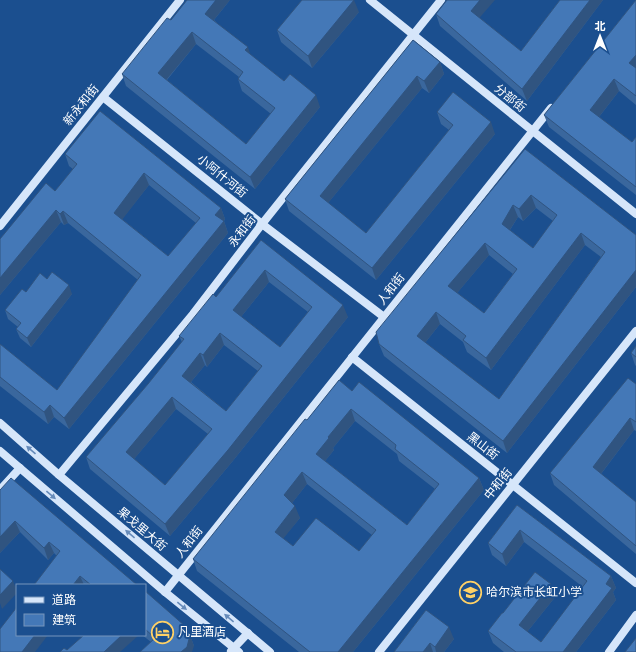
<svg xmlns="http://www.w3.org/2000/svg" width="636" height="652" viewBox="0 0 636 652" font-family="Poppins,'Noto Sans SC',sans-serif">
<rect width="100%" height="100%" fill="#1b4f8f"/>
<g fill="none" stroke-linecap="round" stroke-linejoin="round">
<!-- secondary -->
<g stroke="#d6e6fa" stroke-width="8">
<path d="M370,0L636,214"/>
<path d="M103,97L262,224L384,317"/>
<path d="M0,226L180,0"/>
<path d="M352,357L636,583"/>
<path d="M0,423L59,475L270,652"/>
<path d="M0,451L165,592L239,652"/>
<path d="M59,475L193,314L262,224L441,0"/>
<path d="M0,490L20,468"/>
<path d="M165,592L551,108"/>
<path d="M231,651L248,633"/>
<path d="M379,652L636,331"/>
<path d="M609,652L636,615"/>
</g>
</g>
<!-- wall -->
<g fill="#3a679d" fill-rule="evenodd">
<path d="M230,0L214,20L251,55L284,81L320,107L255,189L126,86L122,74ZM196,44L239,77L238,79L242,91L271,114L246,144L167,80Z"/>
<path d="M560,0H603L527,101L440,26L436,14L480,18L521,51Z"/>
<path d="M636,0V105L619,91L599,117L632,142L636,137V195L549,127L544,115Z"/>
<path d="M359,12L312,68L281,42L277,30Z"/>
<path d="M413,40L440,62L444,74L429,93L422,88L328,203L366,233L449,130L441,124L437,112L495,134L376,280L289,211L285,199Z"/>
<path d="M100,111L221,208L225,219L224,221L228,233L69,429L54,417L48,424L0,386V344L57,390L138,280L68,223L64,225L61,222L0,295V239L55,191L73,169L69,166L65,154ZM149,185L196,223L168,256L122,219Z"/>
<path d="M525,149L636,235V287L507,453L384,356L379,344ZM536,208L553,221L533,248L510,230L518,217L523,221ZM585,245L601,257L499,399L425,343L440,324L463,342L467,352L491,370ZM489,255L513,274L484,313L457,293Z"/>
<path d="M261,240L348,317L232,462L170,536L90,469L86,457L148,384L182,342L179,336L216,297ZM269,282L308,312L280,347L241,317ZM224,345L258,371L226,411L191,382L205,365L207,367ZM176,409L208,434L165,485L134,459Z"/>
<path d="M47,279L72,294L31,347L20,338L16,329L18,327L8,319L5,310L26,292Z"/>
<path d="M636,346V366L635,365L631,353Z"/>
<path d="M636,384V431L634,430L601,474L636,502V554L554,485L550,473Z"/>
<path d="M352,391L479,478L484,490L353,652H299L197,571L193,559L307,420ZM355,421L397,454L399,461L435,489L407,525L325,461L334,450L333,448ZM307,484L372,535L359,551L293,546L283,538L300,518L292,503Z"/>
<path d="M0,490L137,585H34L57,556L54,553L48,560L20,532L0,553Z"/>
<path d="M517,505L611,576L616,588L613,592L616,600L576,652H504L493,643L488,631L503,613L556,596L527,632L541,642L583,587L524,542L506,566L492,555L488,543Z"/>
<path d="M145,591L190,635L194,646L151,642L142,635H145Z"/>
<path d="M426,610L454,639L444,652H394Z"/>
</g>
<!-- shaded-wall -->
<g fill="#305480">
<path d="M216,0H230L209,26L205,14Z"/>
<path d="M354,0L359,12L312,68L308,56Z"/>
<path d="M480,0H495L475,23L471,11Z"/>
<path d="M590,0H603L527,101L522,89Z"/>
<path d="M192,32L196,44L162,85L158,73Z"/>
<path d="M248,47L252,59L245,50Z"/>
<path d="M636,55V72L629,63Z"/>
<path d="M440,62L444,74L429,93L424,81Z"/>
<path d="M417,76L422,88L324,208L320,196Z"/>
<path d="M614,79L619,91L595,122L590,110Z"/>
<path d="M316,95L320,107L255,189L250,177Z"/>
<path d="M491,122L495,134L376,280L372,268Z"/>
<path d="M144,173L149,185L118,225L114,213Z"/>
<path d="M531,195L536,208L523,221L519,209Z"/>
<path d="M513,205L518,217L506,236L502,224Z"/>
<path d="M221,208L225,219L220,226L215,215Z"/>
<path d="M56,210L61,222L0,295V278Z"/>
<path d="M63,211L68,223L64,225L60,214Z"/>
<path d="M224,221L228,233L69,429L64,418Z"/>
<path d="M581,233L585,245L491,370L486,358Z"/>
<path d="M485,243L489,255L453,298L448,286Z"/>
<path d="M265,270L269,282L237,322L233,310Z"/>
<path d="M636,270V287L507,453L503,441Z"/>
<path d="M69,285L72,294L31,347L27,338Z"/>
<path d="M343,305L348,317L232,462L170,536L165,524Z"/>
<path d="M436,312L440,324L421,348L417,336Z"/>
<path d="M220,333L224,345L207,367L203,355Z"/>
<path d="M200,353L205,365L186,388L182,376Z"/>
<path d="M172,397L176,409L130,464L126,452Z"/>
<path d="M50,405L54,417L48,424L44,412Z"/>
<path d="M351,409L355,421L333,448L334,450L321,466L316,454L328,437Z"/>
<path d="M630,418L634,430L597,479L593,467Z"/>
<path d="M302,472L307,484L289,507L284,495Z"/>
<path d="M479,478L484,490L353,652H338Z"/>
<path d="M295,506L300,518L279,544L275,532Z"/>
<path d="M15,521L20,532L0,553V537Z"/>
<path d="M520,530L524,542L506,566L502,554Z"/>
<path d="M49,542L54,553L48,560L44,548Z"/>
<path d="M80,576L84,585H73Z"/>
<path d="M611,576L616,588L613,592L616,600L576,652H563L606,584Z"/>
<path d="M13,581L17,591V593L2,609L0,603V595Z"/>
<path d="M551,584L556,596L523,637L519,625Z"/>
<path d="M449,627L454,639L444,652H436L435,647Z"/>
<path d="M35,635H48L35,652H22Z"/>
<path d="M122,635H139L120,652H104Z"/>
<path d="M190,635L194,646L192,652H181Z"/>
<path d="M430,643L433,652H423Z"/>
</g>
<!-- building -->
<g fill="#4478b7" stroke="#305480" fill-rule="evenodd">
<path d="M187,0H216L205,14L248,47L245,50L284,81L290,74L316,95L250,177L122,74L167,18L171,20ZM192,32L243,72L238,79L275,108L246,144L158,73Z"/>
<path d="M302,0H354L308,56L277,30Z"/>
<path d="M447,0H480L471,11L521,51L560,0H590L522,89L436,14Z"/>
<path d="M636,0V55L629,63L636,68V96L614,79L590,110L632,142L636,137V187L544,115Z"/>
<path d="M413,40L440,62L424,81L417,76L320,196L366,233L453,125L437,112L453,92L491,122L372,268L285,199Z"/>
<path d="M100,111L221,208L215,215L224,221L64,418L50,405L44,412L0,377V344L57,390L141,275L63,211L60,214L56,210L0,278V239L46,183L55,191L77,164L65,154ZM144,173L200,218L168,256L114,213Z"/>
<path d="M525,149L636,235V270L503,441L379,344L376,332ZM531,195L557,215L533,248L502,224L513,205L519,209ZM581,233L605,252L499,399L417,336L436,312L466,336L463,340L486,358ZM485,243L517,269L484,313L448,286Z"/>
<path d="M261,240L343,305L228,450L165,524L86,457L148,384L184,339L179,336L213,294L216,297ZM265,270L312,307L280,347L233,310ZM220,333L262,366L226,411L182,376L200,353L203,355ZM172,397L212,429L165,485L126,452Z"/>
<path d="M52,272L69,285L27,338L16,329L21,323L5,310L22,289L26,292L40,273L47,279Z"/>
<path d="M636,346V357L631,353Z"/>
<path d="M628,378L636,384V422L630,418L593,467L636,502V546L550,473Z"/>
<path d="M339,380L352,391L359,382L479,478L338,652H310L193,559L305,419L307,420ZM351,409L396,445L395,449L439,484L407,525L316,454L329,438L328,437ZM302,472L376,530L359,551L316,518L293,546L275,532L295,506L284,495Z"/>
<path d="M11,478L137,585H91L80,576L73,585H34L60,551L49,542L44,548L15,521L0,537V490Z"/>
<path d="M517,505L611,576L606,584L612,588L563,652H516L488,631L502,613H503L535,572L551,584L519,625L541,642L587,581L520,530L502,554L488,543Z"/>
<path d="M0,569L13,581L0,595Z"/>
<path d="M145,591L185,626L190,635L187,647L181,652H140L155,638L145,629Z"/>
<path d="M17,607V635H35L22,652H0V629Z"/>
<path d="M426,610L449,627L435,647L430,643L423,652H394Z"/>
<path d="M84,635H122L104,652H60L64,648L67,650Z"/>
<path d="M636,638V652H625Z"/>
</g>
<!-- one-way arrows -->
<defs><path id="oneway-solid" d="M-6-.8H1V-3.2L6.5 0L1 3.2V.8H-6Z"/></defs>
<g fill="#668bba">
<use href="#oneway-solid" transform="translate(31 450) rotate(-139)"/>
<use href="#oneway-solid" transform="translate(51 495) rotate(40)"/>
<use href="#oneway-solid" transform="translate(130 534) rotate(-140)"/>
<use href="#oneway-solid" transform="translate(182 606) rotate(39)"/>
<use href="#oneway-solid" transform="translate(229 618) rotate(-140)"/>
</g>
<!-- icons -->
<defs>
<symbol id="school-ring" viewBox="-11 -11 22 22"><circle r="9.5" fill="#1b4f8f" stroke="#ffd166" stroke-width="1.5"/><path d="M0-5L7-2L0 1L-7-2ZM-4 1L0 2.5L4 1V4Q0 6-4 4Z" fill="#ffd166"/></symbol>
<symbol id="hotel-ring" viewBox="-11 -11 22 22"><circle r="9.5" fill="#1b4f8f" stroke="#ffd166" stroke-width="1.5"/><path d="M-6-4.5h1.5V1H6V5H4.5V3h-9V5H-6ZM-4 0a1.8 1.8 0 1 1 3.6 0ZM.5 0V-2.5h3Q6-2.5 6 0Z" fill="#ffd166"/></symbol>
</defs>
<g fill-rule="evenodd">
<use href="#school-ring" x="458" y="580" width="25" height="25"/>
<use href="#hotel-ring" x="150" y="620" width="25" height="25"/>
</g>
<g text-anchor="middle" stroke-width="4" stroke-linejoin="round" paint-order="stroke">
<!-- street labels -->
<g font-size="12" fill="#fff" stroke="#1b4f8f">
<text transform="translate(510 98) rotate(39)" y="4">分部街</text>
<text transform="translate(81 105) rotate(-51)" y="4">新永和街</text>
<text transform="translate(222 176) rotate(39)" y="4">小阿什河街</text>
<text transform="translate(242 231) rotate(-52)" y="4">永和街</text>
<text transform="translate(391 289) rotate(-52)" y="4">人和街</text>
<text transform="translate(483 446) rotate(38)" y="4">黑山街</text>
<text transform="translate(498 484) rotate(-51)" y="4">中和街</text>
<text transform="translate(142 529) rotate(40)" y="4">果戈里大街</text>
<text transform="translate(189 542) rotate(-52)" y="4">人和街</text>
</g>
<!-- poi labels -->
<g font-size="12" fill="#fff" stroke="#1b4f8f" text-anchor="start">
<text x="486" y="596">哈尔滨市长虹小学</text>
<text x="178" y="636">凡里酒店</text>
</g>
</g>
<!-- legend -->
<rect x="16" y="584" width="130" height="52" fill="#1b4f8f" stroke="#7695bc"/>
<rect x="24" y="597" width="20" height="6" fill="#d6e6fa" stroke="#7695bc"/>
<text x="52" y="604" font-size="12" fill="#ffffff">道路</text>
<rect x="24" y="614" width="20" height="12" fill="#4478b7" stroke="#7695bc"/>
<text x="52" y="624" font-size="12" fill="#ffffff">建筑</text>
<!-- north arrow -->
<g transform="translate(600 36)" stroke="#1b4f8f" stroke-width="3" paint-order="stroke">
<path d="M0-3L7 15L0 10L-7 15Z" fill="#ffffff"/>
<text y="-6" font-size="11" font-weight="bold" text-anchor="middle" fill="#ffffff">北</text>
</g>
</svg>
